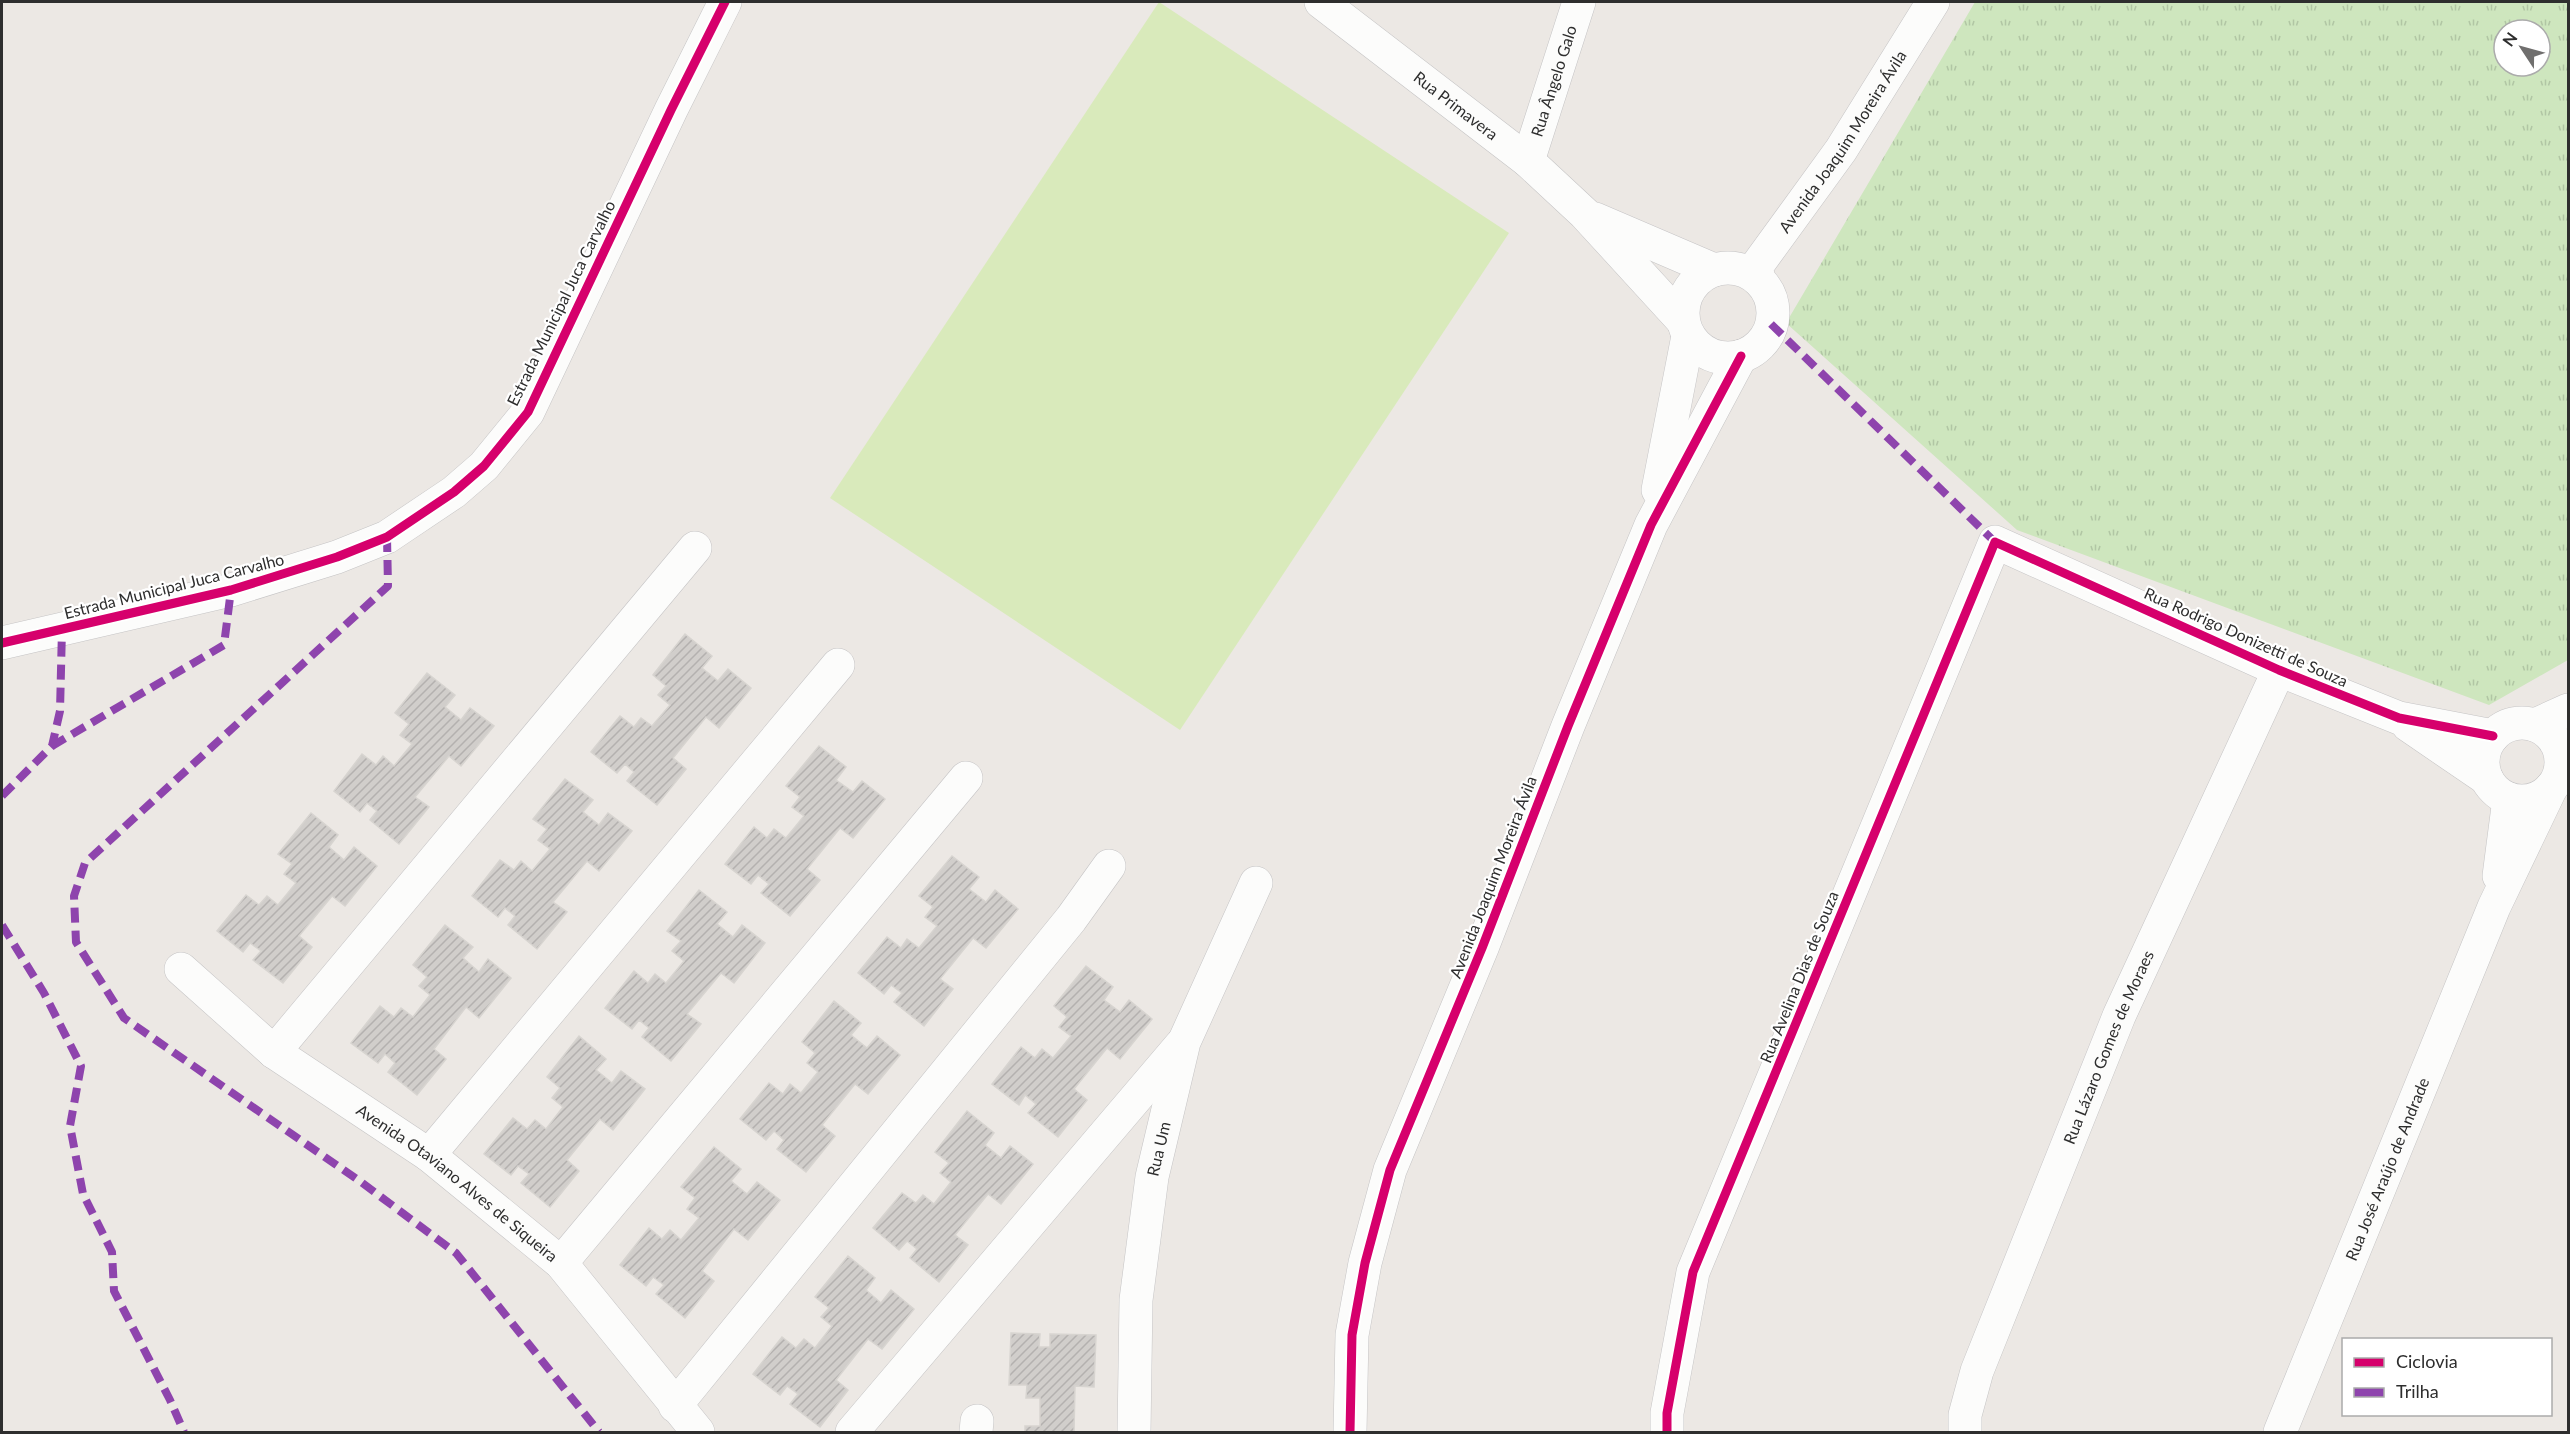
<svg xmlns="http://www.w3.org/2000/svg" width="2570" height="1434" viewBox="0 0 2570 1434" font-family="Lato,sans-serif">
<defs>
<pattern id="grass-tufts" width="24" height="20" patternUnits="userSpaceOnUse" patternTransform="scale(1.5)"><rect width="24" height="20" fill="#cee6be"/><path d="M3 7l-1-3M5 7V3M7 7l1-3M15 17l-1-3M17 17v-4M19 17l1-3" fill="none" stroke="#b1c6a4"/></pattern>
<pattern id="building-hatch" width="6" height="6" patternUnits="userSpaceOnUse" patternTransform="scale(1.5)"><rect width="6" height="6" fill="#d1cecb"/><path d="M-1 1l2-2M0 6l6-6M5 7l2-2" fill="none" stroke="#b4b1af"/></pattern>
</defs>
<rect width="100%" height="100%" fill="#ece8e4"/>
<!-- grass -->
<path fill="url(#grass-tufts)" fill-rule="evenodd" d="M1975,2H2568V660L2489,705L2017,530L1786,323ZM2504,30H2540V66H2504Z"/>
<!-- pitch -->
<path fill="#d9eabb" d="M1159,2L1509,233L1180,730L830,498Z"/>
<!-- building -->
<g fill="url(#building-hatch)" stroke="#d7d4d0" stroke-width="1.5">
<path d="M685,634L712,656L702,668L718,681L728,669L751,688L719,728L706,717L673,758L686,769L657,805L627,781L634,772L625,764L617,773L591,752L620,716L634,727L641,718L652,726L670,705L658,695L666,686L653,675Z"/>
<path d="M427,673L455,695L445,707L461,720L470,708L494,726L461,766L449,756L415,797L429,807L399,844L370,820L377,811L367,803L360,812L334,791L362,754L376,765L383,756L394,766L412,744L400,735L409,724L395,713Z"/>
<path d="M819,746L846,767L836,780L853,792L862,781L885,799L853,838L840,828L807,869L820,880L790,916L761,893L769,884L758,875L751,884L725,864L754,827L767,838L774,829L786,838L804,816L792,807L800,797L786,786Z"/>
<path d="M565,779L593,800L583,812L599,825L608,813L632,831L599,871L587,861L553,902L567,912L537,949L508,925L515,916L505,908L498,917L472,896L500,860L514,870L521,861L532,871L550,849L538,840L547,829L533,819Z"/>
<path d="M311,813L338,835L329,847L344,860L354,847L377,866L345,906L332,896L299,936L312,947L283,983L253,960L261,951L250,943L243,952L217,931L246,895L259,905L267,896L278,905L296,883L284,874L292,864L278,854Z"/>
<path d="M952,856L979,877L969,889L986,902L995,890L1018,909L986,948L973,938L940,979L953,989L924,1026L894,1002L902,993L891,985L884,994L858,973L887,937L901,948L907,939L919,948L937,926L925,917L933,907L919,896Z"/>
<path d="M699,890L727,912L717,924L733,937L742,925L765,943L734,983L721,973L687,1014L701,1024L671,1061L642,1037L649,1028L639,1020L632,1029L605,1008L634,971L648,983L655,974L666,983L684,961L672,951L681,941L667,931Z"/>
<path d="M445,925L473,947L463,958L479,972L488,959L511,978L479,1018L466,1007L434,1049L446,1059L417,1095L388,1072L395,1063L385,1054L378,1063L351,1043L380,1006L394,1017L401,1008L413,1017L430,995L419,986L427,977L413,965Z"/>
<path d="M1086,966L1113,987L1104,1000L1120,1012L1129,1000L1152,1019L1120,1059L1107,1048L1074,1089L1087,1100L1058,1137L1028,1113L1036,1104L1025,1095L1019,1105L992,1084L1021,1047L1035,1058L1042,1049L1053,1058L1071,1036L1059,1027L1067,1017L1054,1006Z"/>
<path d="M834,1001L861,1023L851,1035L867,1048L877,1036L900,1055L868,1094L855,1084L822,1125L835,1136L806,1172L777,1149L784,1140L774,1131L766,1140L740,1119L769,1083L783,1094L790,1084L801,1093L818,1072L807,1063L815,1053L802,1042Z"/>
<path d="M579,1036L606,1059L596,1070L612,1083L621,1071L645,1089L613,1130L600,1119L567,1160L579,1171L550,1207L521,1183L529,1174L518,1166L511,1175L484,1154L513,1118L527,1129L535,1120L546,1129L563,1107L552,1098L560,1088L547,1077Z"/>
<path d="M967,1111L994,1133L985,1145L1001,1158L1010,1146L1033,1164L1001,1204L988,1194L955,1235L968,1245L939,1282L910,1258L917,1249L907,1241L899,1250L873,1228L902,1193L916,1203L923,1195L934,1204L951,1182L940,1173L949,1163L935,1152Z"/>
<path d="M714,1147L741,1169L731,1181L747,1194L757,1182L780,1200L748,1240L734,1229L702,1271L714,1281L685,1318L656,1294L664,1285L653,1277L646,1286L620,1265L649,1228L662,1239L670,1230L681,1240L699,1218L687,1209L695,1198L681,1187Z"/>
<path d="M848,1256L875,1278L866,1290L881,1303L891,1290L914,1309L882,1349L868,1339L836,1380L848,1390L820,1427L790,1404L798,1394L787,1386L780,1395L753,1374L782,1337L796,1348L804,1339L815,1348L832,1326L821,1317L829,1308L815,1297Z"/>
<path d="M1011,1333L1040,1334L1039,1347H1050V1334L1096,1335L1094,1387L1075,1386L1074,1432H1092H1025V1426H1040V1398H1026L1027,1385H1009Z"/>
</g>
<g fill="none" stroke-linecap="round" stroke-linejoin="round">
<defs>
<g id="street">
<path id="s1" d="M1321,2L1528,161L1585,214L1683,321"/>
<path id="s2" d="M1528,161L1579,2"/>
<path d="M1595,219L1714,270"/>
<circle cx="1728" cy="313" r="45"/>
<path id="s3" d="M1759,280L1756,267L1841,150L1933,2"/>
<path d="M1658,490L1688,336"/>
<circle cx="2522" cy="762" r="39"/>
<path d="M2408,725L2487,779"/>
<path d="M2535,725L2568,710"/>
<path d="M2499,876L2509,799"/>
<path id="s4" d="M181,969L274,1052L429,1155L561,1263L698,1432"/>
<path d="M274,1052L695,548"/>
<path d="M429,1155L838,665"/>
<path d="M561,1263L966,778"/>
<path d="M675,1406L1071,919L1109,866"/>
<path d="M852,1432L1181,1045"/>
<path d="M976,1432L977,1421"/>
<path id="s5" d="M1134,1432L1136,1300L1152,1177L1184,1042L1256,883"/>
<path d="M1350,1432L1352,1335L1365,1263L1390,1170L1482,948L1568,726L1651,525L1741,356"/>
<path d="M1667,1432V1413L1693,1272L1995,542L2279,670L2399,718L2493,736"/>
<path id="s6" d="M1965,1432V1415L1977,1371L2119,1016L2279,670"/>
<path id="s7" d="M2280,1432L2494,907L2551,788"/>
</g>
<path id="secondary" d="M2,643L231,590L337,557L387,537L454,492L484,466L528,412L671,110L725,2"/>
</defs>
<!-- street casing -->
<use href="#street" stroke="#c5c4c5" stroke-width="34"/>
<!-- secondary casing -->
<use href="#secondary" stroke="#c5c4c5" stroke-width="34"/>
<!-- street -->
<use href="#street" stroke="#fcfcfb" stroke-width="33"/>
<!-- secondary -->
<use href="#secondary" stroke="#fcfcfb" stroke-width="33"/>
<!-- quiet -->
<g stroke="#8e44ad" stroke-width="8" stroke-dasharray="15 8" stroke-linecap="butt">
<path d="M1771,324L1995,542"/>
<path d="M387,537L388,586L85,863L74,896L76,942L124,1018L361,1182L456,1253L599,1432"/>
<path d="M52,746L224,645L231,590"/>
<path d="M2,796L52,746L60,711L62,629"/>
<path d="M2,925L44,993L81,1066L70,1126L83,1194L112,1252L114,1291L170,1400L184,1432"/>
</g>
<defs>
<g id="cycleway">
<path d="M2,643L231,590L337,557L387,537L454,492L484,466L528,412L671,110L725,2"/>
<path d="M1350,1432L1352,1335L1365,1263L1390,1170L1482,948L1568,726L1651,525L1741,356"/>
<path d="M1667,1432V1413L1693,1272L1995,542L2279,670L2399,718L2493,736"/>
</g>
</defs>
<!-- cycleway casing -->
<use href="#cycleway" stroke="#fff" stroke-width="13"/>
<!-- cycleway -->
<use href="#cycleway" stroke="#d6006c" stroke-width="9"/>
</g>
<g text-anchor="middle" stroke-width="4.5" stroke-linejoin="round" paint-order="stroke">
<!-- street labels -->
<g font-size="16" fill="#2e2e2e" stroke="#fff">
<text dy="6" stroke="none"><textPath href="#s2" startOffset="84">Rua Ângelo Galo</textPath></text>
<text dy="6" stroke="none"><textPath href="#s1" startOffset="170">Rua Primavera</textPath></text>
<text dy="6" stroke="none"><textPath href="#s3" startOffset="166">Avenida Joaquim Moreira Ávila</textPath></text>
<text transform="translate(561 303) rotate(-64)" y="6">Estrada Municipal Juca Carvalho</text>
<text transform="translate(174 586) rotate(-14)" y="6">Estrada Municipal Juca Carvalho</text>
<text transform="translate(2246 637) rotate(24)" y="6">Rua Rodrigo Donizetti de Souza</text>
<text transform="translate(1493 877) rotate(-69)" y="6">Avenida Joaquim Moreira Ávila</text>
<text transform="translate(1799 977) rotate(-68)" y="6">Rua Avelina Dias de Souza</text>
<text dy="6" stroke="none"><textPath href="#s6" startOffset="412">Rua Lázaro Gomes de Moraes</textPath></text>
<text dy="6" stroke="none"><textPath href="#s5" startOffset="285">Rua Um</textPath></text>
<text dy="6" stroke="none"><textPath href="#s7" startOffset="284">Rua José Araújo de Andrade</textPath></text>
<text dy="6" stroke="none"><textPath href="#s4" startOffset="350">Avenida Otaviano Alves de Siqueira</textPath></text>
</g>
</g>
<!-- border -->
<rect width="2570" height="1434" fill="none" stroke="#2e2e2e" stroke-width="6"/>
<!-- legend -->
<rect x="2342" y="1338" width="210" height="78" fill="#ffffff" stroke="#ababab" stroke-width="1.5"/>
<rect x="2354" y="1358" width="30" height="9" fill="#d6006c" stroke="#ababab" stroke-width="1.5"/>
<text x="2396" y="1368" font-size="18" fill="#2e2e2e">Ciclovia</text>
<rect x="2354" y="1388" width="30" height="9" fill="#8e44ad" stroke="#ababab" stroke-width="1.5"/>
<text x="2396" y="1398" font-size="18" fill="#2e2e2e">Trilha</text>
<!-- north arrow -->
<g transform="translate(2522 48) rotate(306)"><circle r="28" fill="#ffffff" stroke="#ababab" stroke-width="1.5"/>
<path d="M0-4.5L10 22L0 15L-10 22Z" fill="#706f6e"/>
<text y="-9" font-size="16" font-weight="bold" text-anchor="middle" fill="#2e2e2e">N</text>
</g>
</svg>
